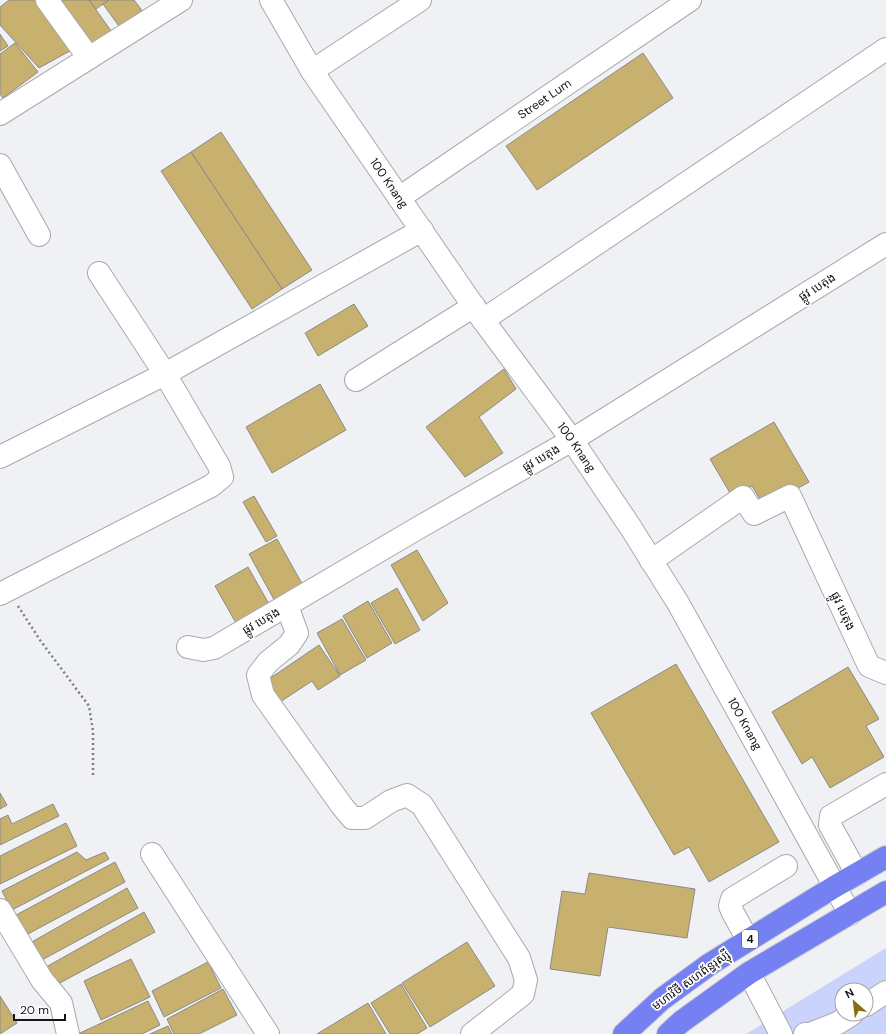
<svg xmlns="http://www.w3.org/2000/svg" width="886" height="1034" viewBox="0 0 886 1034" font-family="'DM Sans','Noto Sans Khmer',sans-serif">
<rect width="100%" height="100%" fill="#f0f1f4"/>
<!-- green -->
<path fill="#cad3fc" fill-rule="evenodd" d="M886,948V1034H746ZM842,990H866V1014H842Z"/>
<!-- building -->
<g fill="#c8b16e" stroke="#8b8a86">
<path d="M9,0H41L75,48L39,68L0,25V7Z"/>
<path d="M59,0H89L114,35L95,51Z"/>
<path d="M89,0H109L96,9Z"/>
<path d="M109,0H134L147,17L124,33L103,4Z"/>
<path d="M0,34L8,46L0,51Z"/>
<path d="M15,43L38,72L3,98L0,94V54Z"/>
<path d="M643,53L673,98L537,190L506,146Z"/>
<path d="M221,132L312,270L282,289L191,152Z"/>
<path d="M191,152L282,289L252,309L161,171Z"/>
<path d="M354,304L368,326L318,356L305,333Z"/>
<path d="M504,369L516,389L479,417L503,453L465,477L426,427Z"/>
<path d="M320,384L346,430L272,473L246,427Z"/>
<path d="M774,422L809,482L791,492L763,504L752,486L733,498L710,459Z"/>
<path d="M254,496L277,536L266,542L243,502Z"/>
<path d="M277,539L305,589L277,605L249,554Z"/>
<path d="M417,550L448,603L423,621L391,565Z"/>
<path d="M248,567L273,611L236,623L215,586Z"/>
<path d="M397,588L420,630L395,644L371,603Z"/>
<path d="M368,601L392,643L367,658L343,616Z"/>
<path d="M342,619L366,660L340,675L317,633Z"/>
<path d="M319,645L340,676L318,690L312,681L280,702L266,681Z"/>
<path d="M676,664L779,842L709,882L689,847L674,855L591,713Z"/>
<path d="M848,667L879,719L866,726L884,757L830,788L812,757L802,764L772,712Z"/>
<path d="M0,793L7,805L0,809Z"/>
<path d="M53,804L59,816L0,845V819L8,815L12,824Z"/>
<path d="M66,823L77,846L0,884V856Z"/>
<path d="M77,852L86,860L105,852L109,859L12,910L2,891Z"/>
<path d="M115,862L125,882L26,935L16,915Z"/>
<path d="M589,873L695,889L687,938L608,927L600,976L550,969L562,891L585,894Z"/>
<path d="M127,888L138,908L40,961L30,943Z"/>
<path d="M144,912L155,932L56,985L46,967Z"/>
<path d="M467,942L495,986L430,1027L402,983Z"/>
<path d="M131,959L150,997L101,1020L84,981Z"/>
<path d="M208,962L221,988L164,1017L152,991Z"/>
<path d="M401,984L427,1028L417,1034H390L371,1003Z"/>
<path d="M223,989L237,1015L199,1034H174L167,1019Z"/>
<path d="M0,996L17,1023L0,1034Z"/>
<path d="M148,1001L160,1025L142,1034H78Z"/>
<path d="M368,1003L386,1034H317Z"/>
<path d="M168,1026L172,1034H150Z"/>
</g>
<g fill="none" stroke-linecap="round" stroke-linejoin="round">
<defs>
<g id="minor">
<path d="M47,0L89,58"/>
<path id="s1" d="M271,0L312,71L483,320L572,440L631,528L678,603L850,914"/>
<path d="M312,71L420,0"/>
<path d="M0,114L181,0"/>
<path d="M0,165L39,235"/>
<path id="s2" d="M399,198L690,0"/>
<path d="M483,320L886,49"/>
<path d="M356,380L474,306"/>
<path d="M0,457L165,374L422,230"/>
<path d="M651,561L743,497L754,514L790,496L869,666L886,673"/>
<path d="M0,594L211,486L222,477L219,466L165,374L99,273"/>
<path d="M287,606L297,633L289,645L268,662L258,675L263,695L342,806L352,818H365L391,801L407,795L422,805L519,958L526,980L523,994L472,1034"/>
<path d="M188,647L203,650L214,648L418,528L572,440L886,244"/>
<path d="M152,854L268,1034"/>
<path d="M857,874L830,825L831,816L886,784"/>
<path d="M0,910L42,980L61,1003L68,1034"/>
<path d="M748,940L733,913L730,906L732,899L786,866"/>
<path d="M749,973L781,1034"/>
<path d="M866,1005L886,992"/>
<path d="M805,1034H810L838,1023L852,1014"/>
</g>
<g id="highway">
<path d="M624,1034L662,999L710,964L834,887L886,857"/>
<path d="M668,1034L681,1022L749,973L886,892"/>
</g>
</defs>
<!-- minor casing -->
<use href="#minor" stroke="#a9a9ad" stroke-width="24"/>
<!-- highway casing -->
<use href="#highway" stroke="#cbcbcc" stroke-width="24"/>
<!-- path -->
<path stroke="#7c7d7f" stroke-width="2.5" stroke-dasharray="2 3" stroke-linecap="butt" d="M18,606L40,640L89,706L93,731V775"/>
<!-- minor -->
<use href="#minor" stroke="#fff" stroke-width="22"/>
<!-- highway -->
<use href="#highway" stroke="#7580f2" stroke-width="22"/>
</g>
<g text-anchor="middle" stroke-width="3.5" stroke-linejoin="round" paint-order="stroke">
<!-- shield labels -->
<rect fill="#fff" stroke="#5a5a5c" stroke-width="1" x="742" y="930" width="16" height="18" rx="3"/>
<g font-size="11" font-weight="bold" fill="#141416">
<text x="750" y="943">4</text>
</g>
<!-- street labels -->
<g font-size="12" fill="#141416" stroke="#fff">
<text dy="4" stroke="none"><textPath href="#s2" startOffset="176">Street Lum</textPath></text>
<text dy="4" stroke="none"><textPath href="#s1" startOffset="218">100 Knang</textPath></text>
<text transform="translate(817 287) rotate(-32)" y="4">ផ្លូវ បេតុង</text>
<text dy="4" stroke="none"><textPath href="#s1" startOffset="542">100 Knang</textPath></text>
<text transform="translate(541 458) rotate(-30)" y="4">ផ្លូវ បេតុង</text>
<text transform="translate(843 611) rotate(65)" y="4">ផ្លូវ បេតុង</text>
<text transform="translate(261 621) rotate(-30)" y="4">ផ្លូវ បេតុង</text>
<text dy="4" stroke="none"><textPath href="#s1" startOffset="866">100 Knang</textPath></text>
<text transform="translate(691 980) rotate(-36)" y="4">មហាវិថី សហព័ន្ធរុស្ស៊ី</text>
</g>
</g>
<!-- north arrow -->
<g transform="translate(854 1002) rotate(332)"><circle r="19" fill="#ffffff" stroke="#a1a1a2"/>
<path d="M0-3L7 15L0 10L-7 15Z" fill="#896e0f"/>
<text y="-6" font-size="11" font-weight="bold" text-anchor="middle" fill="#141416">N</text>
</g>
<!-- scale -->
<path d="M14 1014v6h51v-6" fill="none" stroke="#141416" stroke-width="2"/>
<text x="20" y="1014" font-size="12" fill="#141416" stroke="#ffffff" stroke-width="3" paint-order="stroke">20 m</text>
</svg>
